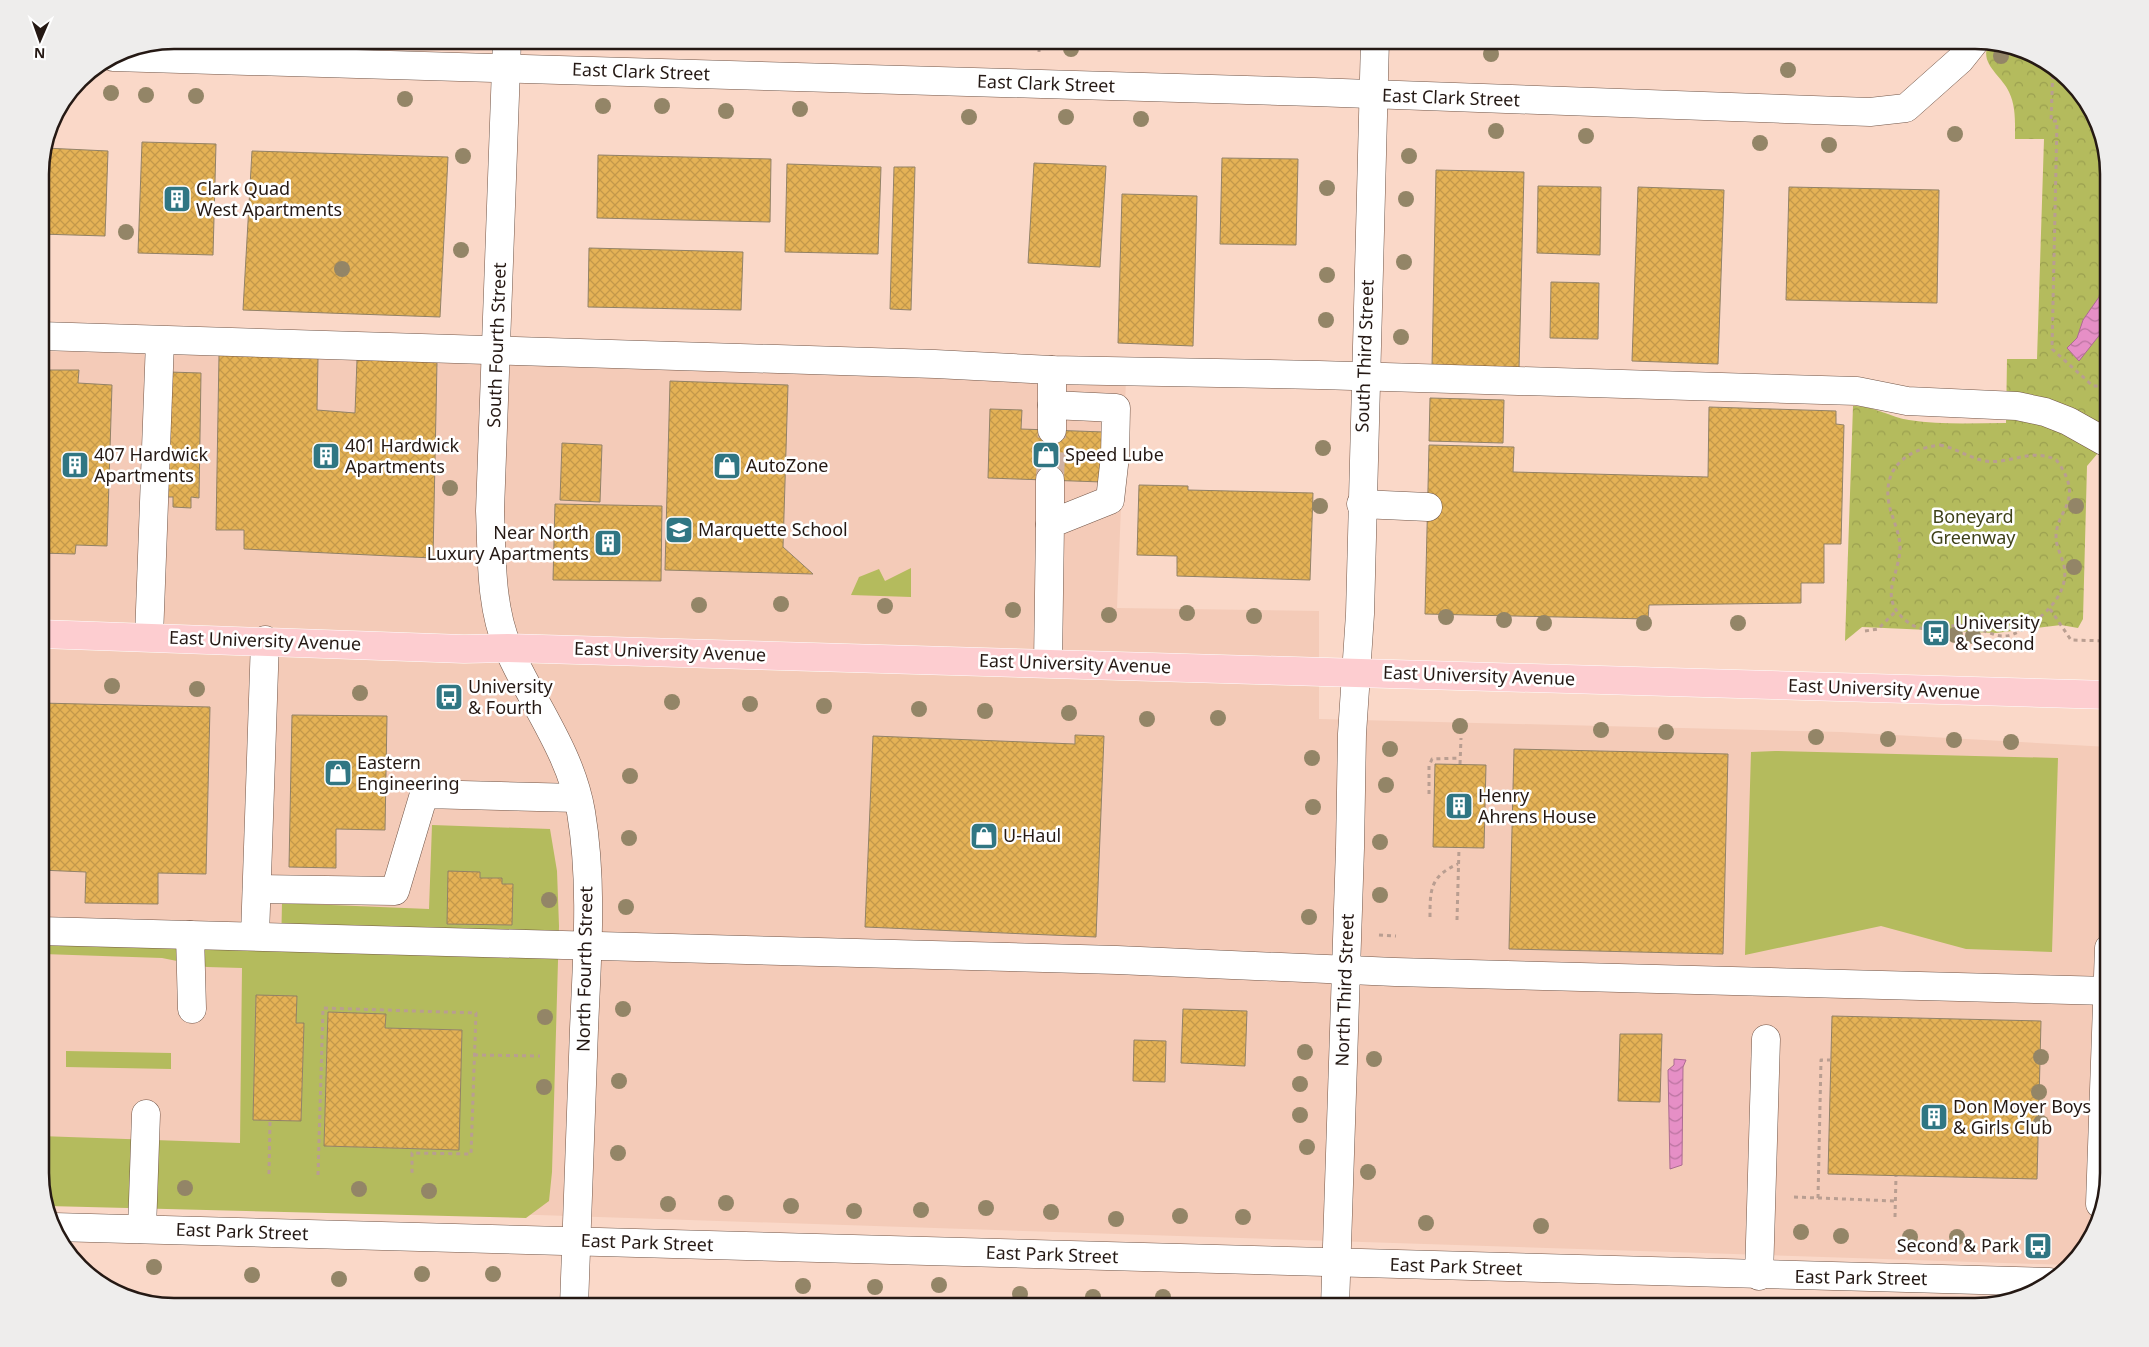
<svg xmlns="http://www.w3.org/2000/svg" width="2149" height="1347" viewBox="0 0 2149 1347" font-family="'Noto Sans',sans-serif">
<defs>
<pattern id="park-crowns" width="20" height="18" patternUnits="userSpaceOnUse" patternTransform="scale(1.25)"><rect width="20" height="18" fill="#b4bb5d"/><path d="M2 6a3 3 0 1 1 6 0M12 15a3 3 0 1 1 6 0" fill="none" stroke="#9ba050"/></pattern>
<pattern id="water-waves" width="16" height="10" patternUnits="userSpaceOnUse" patternTransform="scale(1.25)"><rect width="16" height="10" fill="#e68fc6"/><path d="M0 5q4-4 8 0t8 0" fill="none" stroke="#ba74a0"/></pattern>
<pattern id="building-cross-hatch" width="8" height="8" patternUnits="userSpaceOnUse" patternTransform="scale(1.25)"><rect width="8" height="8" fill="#e4b256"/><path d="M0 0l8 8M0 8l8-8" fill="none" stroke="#c3984a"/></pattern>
</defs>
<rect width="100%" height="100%" fill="#fad8c8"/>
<!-- built -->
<path fill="#f4cbb8" d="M40,351L1126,380L1117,608L1319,611V719L1841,732L2109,747V1174L2087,1247L2068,1265L46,1199L40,1182Z"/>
<!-- grass -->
<g fill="#b4bb5d" fill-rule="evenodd">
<path d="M911,568V597L851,595L859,577L879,569L885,581Z"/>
<path d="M1775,751L2058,758L2052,952L1966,949L1881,926L1745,955L1751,752Z"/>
<path d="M432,825L550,829L557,871L559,926L552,1172L549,1201L526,1218L48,1206L40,1182V1136L240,1143L242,968L207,967L162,958L43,954L40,991V941L281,949L282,903L429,909ZM256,995L296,1023L304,1024L301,1121L253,1120ZM328,1012L386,1015L385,1028L462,1030L458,1150L324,1146Z"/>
<path d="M66,1051L171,1053V1069L66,1067Z"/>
</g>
<!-- park -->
<path fill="url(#park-crowns)" d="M1989,44L2049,62L2091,107L2109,173V440L2087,466L2083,619L2078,628L2061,625L1996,633L1862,627L1845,641L1853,406C1872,405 1890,417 1909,420C1940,425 1974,423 2006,423L2007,359H2037L2044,139H2015C2015,123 2016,106 2009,92C2002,76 1978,63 1989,44Z"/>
<!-- water -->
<g fill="url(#water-waves)" stroke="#ac6c91">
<path d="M2099,135L2109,173V323L2079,361L2067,348L2077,338L2083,320L2099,297L2103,274L2102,240L2107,228L2100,190L2105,163Z"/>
<path d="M1674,1059L1686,1060L1683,1067L1682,1165L1670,1169L1668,1070L1674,1065Z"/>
</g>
<!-- building -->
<g fill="url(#building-cross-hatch)" stroke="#928267">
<path d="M142,142L216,144L213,255L138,253Z"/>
<path d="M45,148L108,151L105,236L40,234V165Z"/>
<path d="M252,151L448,157L440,317L243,310Z"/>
<path d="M598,155L771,159L770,222L597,218Z"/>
<path d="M1222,158L1298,159L1296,245L1220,244Z"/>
<path d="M1034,163L1106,166L1100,267L1028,263Z"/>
<path d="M787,164L881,167L878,254L785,252Z"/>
<path d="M894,167H915L911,310L890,309Z"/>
<path d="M1436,170L1524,172L1519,369L1432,367Z"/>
<path d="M1538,186L1601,187L1600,255L1537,253Z"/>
<path d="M1638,187L1724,190L1718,364L1632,361Z"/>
<path d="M1789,187L1939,190L1937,303L1786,300Z"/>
<path d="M1122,194L1197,196L1193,346L1118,343Z"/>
<path d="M589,248L743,252L741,310L588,307Z"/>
<path d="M1551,282L1599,283L1598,339L1550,338Z"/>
<path d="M219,355L318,358L317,410L355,413L357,360L437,362L433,558L244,549V530H216Z"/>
<path d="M40,370H79L78,383L112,385L107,546L76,545L75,554L40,553Z"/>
<path d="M169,372L201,373L199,498L191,497V508L173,507V497H166Z"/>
<path d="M670,381L788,385L783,547L813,574L665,570Z"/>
<path d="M1430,398L1504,400L1503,443L1429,441Z"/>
<path d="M1709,407L1836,411V424L1844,425L1841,544H1824V583H1801V603L1649,605L1648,619L1425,614L1429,445L1514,447L1513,472L1708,477Z"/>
<path d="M990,409L1022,410L1021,429L1104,432L1102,482L988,478Z"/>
<path d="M562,443L602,445L600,502L560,500Z"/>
<path d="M1139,485L1188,486V490L1313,493L1310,580L1177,576V556L1137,555Z"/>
<path d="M555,504L662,506L661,581L553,580Z"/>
<path d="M40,703L210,707L206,874L158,873V904L85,903L86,872L40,870Z"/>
<path d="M292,715L387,716L385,830L336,829V868L289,867Z"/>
<path d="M1075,735L1104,736L1096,937L865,927L873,736L1075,744Z"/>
<path d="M1514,749L1728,754L1723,954L1509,949Z"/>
<path d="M1435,764L1486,765L1484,848L1433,847Z"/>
<path d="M448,871L480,872V878H502V884H513L512,925L447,924Z"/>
<path d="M256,995L297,996L296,1023H304L301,1121L253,1120Z"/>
<path d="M1183,1009L1247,1011L1245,1066L1181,1063Z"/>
<path d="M328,1012L386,1014L385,1028L462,1030L459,1150L324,1146Z"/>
<path d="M1832,1016L2041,1021L2037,1179L1828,1174Z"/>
<path d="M1620,1034H1662L1660,1102L1618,1101Z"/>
<path d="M1134,1040L1166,1041L1165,1082L1133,1081Z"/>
</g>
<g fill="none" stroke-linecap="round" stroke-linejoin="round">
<!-- minor-tunnel -->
<path stroke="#cfb2a4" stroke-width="28" stroke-dasharray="28 14" stroke-linecap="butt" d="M1050,480L1052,430"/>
<defs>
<g id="minor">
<path d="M507,40L490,511C492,556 490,606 508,648C532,703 571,752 581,812C593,883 587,957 584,1029C581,1121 577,1214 574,1307"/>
<path d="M113,57L1314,92L1870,112L1906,108L1960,60L1976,40"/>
<path d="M40,336L935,364L1052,370L1319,375L1857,391L1907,401L2017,406L2045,412L2068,421L2109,444"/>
<path d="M1052,405V430"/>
<path d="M1361,504L1428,507"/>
<path d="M1050,524V480"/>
<path d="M149,637L160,341"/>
<path d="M1048,663L1050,524L1110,500L1115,456L1116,408L1052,405V370"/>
<path d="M257,889L395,891L424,794L577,798"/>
<path d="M40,931L1117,960L1395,972L2109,991"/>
<path d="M190,935L192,1009"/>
<path d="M255,936L265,640"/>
<path d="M2100,1204L2109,948"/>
<path d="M54,1227L2049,1282"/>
<path d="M142,1229L146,1114"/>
<path d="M1759,1276L1766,1039"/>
<path d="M1335,1307L1350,848L1352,734L1360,614L1375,40"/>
</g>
<path id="major" d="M40,634L464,649L508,648L2109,695"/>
</defs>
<!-- minor casing -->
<use href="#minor" stroke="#715547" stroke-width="29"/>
<!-- major casing -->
<use href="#major" stroke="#fff" stroke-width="29"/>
<!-- path -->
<g stroke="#b99e91" stroke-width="3" stroke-dasharray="4 4" stroke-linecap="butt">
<path d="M1039,52V40"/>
<path d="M2053,67L2051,121H2057L2052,349L2093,386H2109"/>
<path d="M2102,403L2109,393"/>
<path d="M1940,445C1956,448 1969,458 1985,461C2009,465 2032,447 2056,460C2059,463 2062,468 2064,472C2080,503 2056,512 2056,537C2056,547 2062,556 2064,566C2069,589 2051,609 2034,622C2000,646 2001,634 1968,626C1949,622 1926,636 1909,623C1876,599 1899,578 1900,548C1900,532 1892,519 1889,504C1882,468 1907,449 1940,445Z"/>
<path d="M2050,609L2071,640L2109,641"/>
<path d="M1865,631L1878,629L1896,611"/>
<path d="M1460,764L1461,738"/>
<path d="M1429,794V766L1432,759L1460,758"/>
<path d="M1430,917C1430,890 1430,876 1458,864"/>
<path d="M1457,920L1459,848"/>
<path d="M1379,935L1396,936"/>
<path d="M474,1055L540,1056"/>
<path d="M269,1174L270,1121"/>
<path d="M318,1175L323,1008L476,1013L471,1154L412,1153V1175"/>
<path d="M1794,1197L1895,1201"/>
<path d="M1818,1198L1821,1060H1831"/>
<path d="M1895,1217L1896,1176"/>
</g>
<!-- minor -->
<use href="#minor" stroke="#fff" stroke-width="28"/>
<!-- major -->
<use href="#major" stroke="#fdcdd0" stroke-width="28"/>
</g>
<!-- trees -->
<g fill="#938567">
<circle cx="1071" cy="49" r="8"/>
<circle cx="1491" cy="54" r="8"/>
<circle cx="2001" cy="56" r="8"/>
<circle cx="1788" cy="70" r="8"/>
<circle cx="111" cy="93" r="8"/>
<circle cx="146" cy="95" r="8"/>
<circle cx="196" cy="96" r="8"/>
<circle cx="405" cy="99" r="8"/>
<circle cx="603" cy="106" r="8"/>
<circle cx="662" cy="106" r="8"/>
<circle cx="800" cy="109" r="8"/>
<circle cx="726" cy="111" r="8"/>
<circle cx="969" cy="117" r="8"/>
<circle cx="1066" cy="117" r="8"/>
<circle cx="1141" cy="119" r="8"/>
<circle cx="1496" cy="131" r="8"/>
<circle cx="1955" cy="134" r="8"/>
<circle cx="1586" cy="136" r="8"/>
<circle cx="1760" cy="143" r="8"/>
<circle cx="1829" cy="145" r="8"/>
<circle cx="463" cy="156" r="8"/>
<circle cx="1409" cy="156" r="8"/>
<circle cx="1327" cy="188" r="8"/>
<circle cx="1406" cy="199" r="8"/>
<circle cx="126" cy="232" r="8"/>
<circle cx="461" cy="250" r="8"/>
<circle cx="1404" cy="262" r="8"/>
<circle cx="342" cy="269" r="8"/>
<circle cx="1327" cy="275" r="8"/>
<circle cx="1326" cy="320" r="8"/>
<circle cx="1401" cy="337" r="8"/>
<circle cx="1323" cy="448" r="8"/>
<circle cx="450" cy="488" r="8"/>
<circle cx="1320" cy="506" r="8"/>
<circle cx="2076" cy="506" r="8"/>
<circle cx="2074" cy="567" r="8"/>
<circle cx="781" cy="604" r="8"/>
<circle cx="699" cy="605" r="8"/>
<circle cx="885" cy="606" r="8"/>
<circle cx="1013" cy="610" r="8"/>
<circle cx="1187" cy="613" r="8"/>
<circle cx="1109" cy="615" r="8"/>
<circle cx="1254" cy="616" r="8"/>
<circle cx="1446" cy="617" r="8"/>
<circle cx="1504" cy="620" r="8"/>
<circle cx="1544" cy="623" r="8"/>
<circle cx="1644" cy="623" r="8"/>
<circle cx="1738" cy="623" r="8"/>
<circle cx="1955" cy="635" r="8"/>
<circle cx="1973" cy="636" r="8"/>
<circle cx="112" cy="686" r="8"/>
<circle cx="197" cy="689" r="8"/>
<circle cx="360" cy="693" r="8"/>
<circle cx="672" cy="702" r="8"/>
<circle cx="750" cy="704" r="8"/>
<circle cx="824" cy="706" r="8"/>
<circle cx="919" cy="709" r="8"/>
<circle cx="985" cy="711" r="8"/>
<circle cx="1069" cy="713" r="8"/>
<circle cx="1218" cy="718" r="8"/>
<circle cx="1147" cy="719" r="8"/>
<circle cx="1460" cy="726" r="8"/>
<circle cx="1601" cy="730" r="8"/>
<circle cx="1666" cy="732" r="8"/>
<circle cx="1816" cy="737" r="8"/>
<circle cx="1888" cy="739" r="8"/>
<circle cx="1954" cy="740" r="8"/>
<circle cx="2011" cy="742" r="8"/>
<circle cx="1390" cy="749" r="8"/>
<circle cx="1312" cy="758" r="8"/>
<circle cx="630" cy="776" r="8"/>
<circle cx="1386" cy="785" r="8"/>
<circle cx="1313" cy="807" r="8"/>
<circle cx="629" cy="838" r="8"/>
<circle cx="1380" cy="842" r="8"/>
<circle cx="1380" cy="895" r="8"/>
<circle cx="549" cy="900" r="8"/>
<circle cx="626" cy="907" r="8"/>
<circle cx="1309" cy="917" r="8"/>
<circle cx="623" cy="1009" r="8"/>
<circle cx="545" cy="1017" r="8"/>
<circle cx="1305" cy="1052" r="8"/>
<circle cx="2041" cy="1057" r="8"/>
<circle cx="1374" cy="1059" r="8"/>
<circle cx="619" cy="1081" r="8"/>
<circle cx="1300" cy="1084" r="8"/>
<circle cx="544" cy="1087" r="8"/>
<circle cx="2039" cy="1092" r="8"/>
<circle cx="1300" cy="1115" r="8"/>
<circle cx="2041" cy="1123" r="8"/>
<circle cx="1307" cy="1147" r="8"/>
<circle cx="618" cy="1153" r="8"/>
<circle cx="1368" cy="1172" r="8"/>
<circle cx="185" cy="1188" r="8"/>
<circle cx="359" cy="1189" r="8"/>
<circle cx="429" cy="1191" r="8"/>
<circle cx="726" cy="1203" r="8"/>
<circle cx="668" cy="1204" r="8"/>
<circle cx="791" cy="1206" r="8"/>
<circle cx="986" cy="1208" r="8"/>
<circle cx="921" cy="1210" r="8"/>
<circle cx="854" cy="1211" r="8"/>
<circle cx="1051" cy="1212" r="8"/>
<circle cx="1180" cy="1216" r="8"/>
<circle cx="1243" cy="1217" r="8"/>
<circle cx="1116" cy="1219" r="8"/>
<circle cx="1426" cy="1223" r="8"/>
<circle cx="1541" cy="1226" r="8"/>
<circle cx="1801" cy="1232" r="8"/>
<circle cx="1841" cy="1236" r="8"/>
<circle cx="1910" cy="1237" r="8"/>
<circle cx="1957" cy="1237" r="8"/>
<circle cx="154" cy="1267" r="8"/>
<circle cx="422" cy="1274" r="8"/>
<circle cx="493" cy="1274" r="8"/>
<circle cx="252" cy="1275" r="8"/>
<circle cx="339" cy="1279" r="8"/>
<circle cx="939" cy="1285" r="8"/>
<circle cx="803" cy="1286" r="8"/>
<circle cx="875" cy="1287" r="8"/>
<circle cx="1020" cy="1294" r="8"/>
<circle cx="1093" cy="1297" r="8"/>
<circle cx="1163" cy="1297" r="8"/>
</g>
<!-- icons -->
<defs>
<symbol id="building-square" viewBox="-11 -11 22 22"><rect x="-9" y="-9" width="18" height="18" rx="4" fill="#307683" stroke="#fff"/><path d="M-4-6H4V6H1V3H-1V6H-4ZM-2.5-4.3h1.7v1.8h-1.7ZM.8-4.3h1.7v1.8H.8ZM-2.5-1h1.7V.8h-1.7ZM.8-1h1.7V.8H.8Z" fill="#fff"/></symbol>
<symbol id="shop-square" viewBox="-11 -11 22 22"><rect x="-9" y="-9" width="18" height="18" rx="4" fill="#307683" stroke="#fff"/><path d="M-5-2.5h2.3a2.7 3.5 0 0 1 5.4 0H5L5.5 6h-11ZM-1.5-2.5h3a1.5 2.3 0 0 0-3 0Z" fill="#fff"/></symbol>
<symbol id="school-square" viewBox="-11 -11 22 22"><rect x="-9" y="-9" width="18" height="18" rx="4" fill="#307683" stroke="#fff"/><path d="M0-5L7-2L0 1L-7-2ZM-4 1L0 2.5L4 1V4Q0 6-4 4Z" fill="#fff"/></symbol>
<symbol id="bus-square" viewBox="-11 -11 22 22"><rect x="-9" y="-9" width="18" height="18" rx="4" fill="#307683" stroke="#fff"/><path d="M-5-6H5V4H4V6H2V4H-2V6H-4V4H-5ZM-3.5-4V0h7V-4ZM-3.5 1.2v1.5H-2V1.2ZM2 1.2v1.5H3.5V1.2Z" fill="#fff"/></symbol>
</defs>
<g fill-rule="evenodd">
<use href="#building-square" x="161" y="183" width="32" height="32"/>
<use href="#shop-square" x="1030" y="439" width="32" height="32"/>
<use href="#building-square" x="310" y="440" width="32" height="32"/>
<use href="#building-square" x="59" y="449" width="32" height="32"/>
<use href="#shop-square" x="711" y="450" width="32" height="32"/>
<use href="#school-square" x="663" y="514" width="32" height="32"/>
<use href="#building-square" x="592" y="527" width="32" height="32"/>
<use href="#bus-square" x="1920" y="617" width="32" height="32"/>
<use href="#bus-square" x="433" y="681" width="32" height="32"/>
<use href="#shop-square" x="322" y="757" width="32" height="32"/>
<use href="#building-square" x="1443" y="790" width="32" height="32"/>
<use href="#shop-square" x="968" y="820" width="32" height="32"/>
<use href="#building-square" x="1918" y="1101" width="32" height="32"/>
<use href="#bus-square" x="2022" y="1230" width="32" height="32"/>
</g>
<g text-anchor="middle" stroke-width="5" stroke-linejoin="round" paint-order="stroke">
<!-- street labels -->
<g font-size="18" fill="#251914" stroke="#fff">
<text transform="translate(641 72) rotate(2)" y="6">East Clark Street</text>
<text transform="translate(1046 84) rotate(2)" y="6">East Clark Street</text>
<text transform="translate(1451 98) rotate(2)" y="6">East Clark Street</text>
<text transform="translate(497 345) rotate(-88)" y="6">South Fourth Street</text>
<text transform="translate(1365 356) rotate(-88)" y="6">South Third Street</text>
<text transform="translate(265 641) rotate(2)" y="6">East University Avenue</text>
<text transform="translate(670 652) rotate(2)" y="6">East University Avenue</text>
<text transform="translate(1075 664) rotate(2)" y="6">East University Avenue</text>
<text transform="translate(1479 676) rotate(2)" y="6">East University Avenue</text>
<text transform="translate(1884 689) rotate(2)" y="6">East University Avenue</text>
<text transform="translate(585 969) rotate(-89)" y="6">North Fourth Street</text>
<text transform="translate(1345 990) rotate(-88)" y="6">North Third Street</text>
<text transform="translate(242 1232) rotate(2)" y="6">East Park Street</text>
<text transform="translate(647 1243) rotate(2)" y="6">East Park Street</text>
<text transform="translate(1052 1255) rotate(2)" y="6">East Park Street</text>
<text transform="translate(1456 1267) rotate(2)" y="6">East Park Street</text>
<text transform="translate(1861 1278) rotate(1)" y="6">East Park Street</text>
</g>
<!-- poi labels -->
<g font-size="18" fill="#251914" stroke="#fff" text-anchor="start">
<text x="196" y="195">Clark Quad<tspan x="196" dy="21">West Apartments</tspan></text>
<text x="345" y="452">401 Hardwick<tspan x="345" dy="21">Apartments</tspan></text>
<text x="94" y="461">407 Hardwick<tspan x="94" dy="21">Apartments</tspan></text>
<text x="1065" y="461">Speed Lube</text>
<text x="746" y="472">AutoZone</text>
<text x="698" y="536">Marquette School</text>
<text x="589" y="539" text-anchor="end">Near North<tspan x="589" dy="21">Luxury Apartments</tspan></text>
<text x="1955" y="629">University<tspan x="1955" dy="21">&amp; Second</tspan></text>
<text x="468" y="693">University<tspan x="468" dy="21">&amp; Fourth</tspan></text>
<text x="357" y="769">Eastern<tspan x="357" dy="21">Engineering</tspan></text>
<text x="1478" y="802">Henry<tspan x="1478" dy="21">Ahrens House</tspan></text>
<text x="1003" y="842">U-Haul</text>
<text x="1953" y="1113">Don Moyer Boys<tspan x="1953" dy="21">&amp; Girls Club</tspan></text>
<text x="2019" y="1252" text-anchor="end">Second &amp; Park</text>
</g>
<!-- park labels -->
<g font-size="18" fill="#3e4118" stroke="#fff">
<text x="1973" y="523">Boneyard<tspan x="1973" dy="21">Greenway</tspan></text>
</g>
</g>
<!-- crop -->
<path d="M0 0H2149V1347H0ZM174 49H1975A125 125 0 0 1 2100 174V1173A125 125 0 0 1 1975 1298H174A125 125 0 0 1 49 1173V174A125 125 0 0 1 174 49Z" fill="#eeedec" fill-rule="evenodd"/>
<path fill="none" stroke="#251914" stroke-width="2.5" d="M174 49H1975A125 125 0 0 1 2100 174V1173A125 125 0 0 1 1975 1298H174A125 125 0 0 1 49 1173V174A125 125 0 0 1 174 49Z"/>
<!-- north arrow -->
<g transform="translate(40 40) rotate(182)" stroke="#ffffff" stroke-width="4" paint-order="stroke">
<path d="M0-4L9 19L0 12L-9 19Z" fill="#251914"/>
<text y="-8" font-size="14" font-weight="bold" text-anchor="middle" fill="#251914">N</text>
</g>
</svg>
